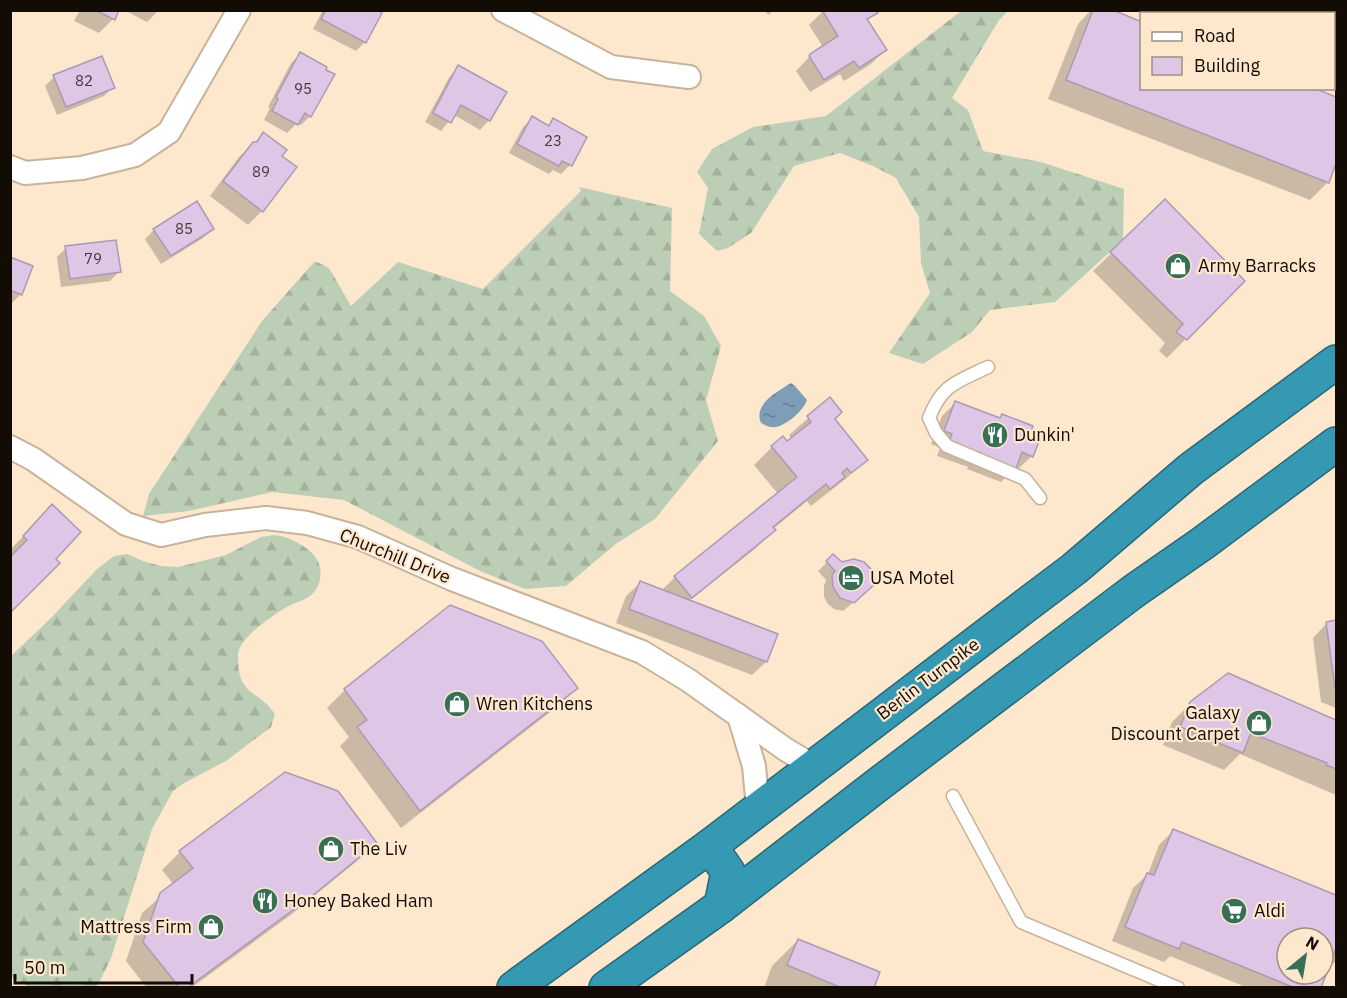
<svg xmlns="http://www.w3.org/2000/svg" width="1347" height="998" viewBox="0 0 1347 998" font-family="'IBM Plex Sans',sans-serif">
<defs>
<pattern id="forest-firs" width="22" height="20" patternUnits="userSpaceOnUse" patternTransform="scale(1.5)"><rect width="22" height="20" fill="#bdceb7"/><path d="M5 1l3.5 6h-7zM16 11l3.5 6h-7z" fill="#a2b09c"/></pattern>
<pattern id="water-ripples" width="26" height="14" patternUnits="userSpaceOnUse" patternTransform="scale(1.5)"><rect width="26" height="14" fill="#7e9db6"/><path d="M2 4q2-2 4 0t4 0M15 11q2-2 4 0t4 0" fill="none" stroke="#667e92"/></pattern>
</defs>
<rect width="100%" height="100%" fill="#fde8ce"/>
<!-- forest -->
<g fill="url(#forest-firs)">
<path d="M961,11H1008L999,20L952,98L968,110L983,151L1041,162L1124,189L1123,240L1055,302L990,310L972,332L923,364L889,353L930,293L921,263L919,217L896,178L873,166L840,153L794,166L751,233L728,248L717,251L699,234L708,188L697,172L712,149L753,127L826,116Z"/>
<path d="M579,187L672,208L670,291L704,316L721,346L706,400L718,441L655,519L617,543L566,586L525,589L480,571L344,500L272,492L189,511L143,516L149,494L262,321L315,261L329,268L351,306L398,262L483,289L581,191Z"/>
<path d="M274,535C288,536 300,543 311,552C324,563 324,585 310,596C303,601 293,603 285,608C272,616 238,639 238,655C237,697 258,689 275,714L271,727L238,752L226,761L184,783L173,791L152,829L111,958L97,987H30L11,977V656L50,619L97,569L114,556L127,554L143,561L161,566L178,567L226,555L261,537Z"/>
</g>
<!-- water -->
<path fill="url(#water-ripples)" d="M791,383L795,386L807,400C804,410 787,425 776,427C771,428 766,426 761,423C753,404 777,392 791,383Z"/>
<!-- shadow -->
<g fill="#0003" fill-rule="evenodd">
<path d="M80,10H118L113,19L99,33L74,21Z"/>
<path d="M124,10H159L147,22Z"/>
<path d="M323,10H374L365,42L356,51L313,29Z"/>
<path d="M763,10H773L769,15Z"/>
<path d="M824,10L876,12L867,21L885,50L871,64L844,81L840,74L810,92L796,71L811,55L823,47L809,25Z"/>
<path d="M1091,10H1109L1142,88H1310L1336,99V158L1328,182L1310,200L1048,99L1078,24Z"/>
<path d="M301,54L310,116L301,125L297,123L287,133L264,120L270,108L268,107L291,63Z"/>
<path d="M459,67L489,120L480,130L454,115L441,131L425,122L450,76Z"/>
<path d="M54,77L113,87L104,96L57,115L45,86Z"/>
<path d="M532,118L547,126L553,120L570,165L561,174L553,170L549,174L509,153L523,127Z"/>
<path d="M263,134L280,156L262,211L248,225L210,196L239,157Z"/>
<path d="M1165,201L1243,281L1167,358L1159,351L1165,343L1093,271Z"/>
<path d="M213,229L203,238L161,264L145,239L154,230Z"/>
<path d="M66,248L119,272L110,281L61,287L57,257Z"/>
<path d="M10,259L21,294L12,303H10Z"/>
<path d="M830,399L833,419L866,459L848,477L811,506L807,501L773,529L756,548L689,601L776,635L766,662L752,675L616,623L626,596L640,583L661,591L675,577L778,494L754,465L772,447L787,443L792,439L789,435Z"/>
<path d="M956,402L998,419L1002,415L1032,456L1018,469L1015,468L1001,482L967,469L968,467L937,456L940,448L931,444L942,416Z"/>
<path d="M34,525L54,559L58,563L13,610H10V550Z"/>
<path d="M833,556L864,593L843,611L834,609L828,604L824,597V586L826,580L818,571Z"/>
<path d="M1336,622V708L1321,702L1313,638L1326,624Z"/>
<path d="M576,688L558,706L401,828L340,746L349,737L327,708L345,690Z"/>
<path d="M1265,692L1336,720V795L1240,754L1224,770L1163,745L1172,722L1191,703Z"/>
<path d="M285,774L375,843L357,861L292,914L191,988H147L126,961L142,913L174,885L162,870L180,852Z"/>
<path d="M1173,831L1336,897V964L1330,961L1319,988H1248L1170,956L1164,962L1112,941L1133,888L1148,874L1159,845ZM1287,938H1323V974H1287Z"/>
<path d="M798,940L872,988H764L772,966Z"/>
</g>
<!-- building -->
<g fill="#dec6e6" stroke="#ac9ab3" stroke-width="1.5" fill-rule="evenodd">
<path d="M95,10H119L115,20Z"/>
<path d="M326,10H378L382,13L366,43L321,19Z"/>
<path d="M822,10H876L878,13L867,19L887,50L859,68L854,61L824,80L809,56L810,54L838,36Z"/>
<path d="M1093,10H1113L1142,22V88H1314L1336,97V163L1329,183L1066,80Z"/>
<path d="M300,52L327,67L326,70L335,74L311,117L305,113L298,125L272,111L278,99L276,97Z"/>
<path d="M102,56L115,88L66,107L53,75Z"/>
<path d="M458,65L507,92L490,121L461,105L451,123L433,113Z"/>
<path d="M532,116L549,126L553,118L587,137L572,166L562,161L559,166L517,144Z"/>
<path d="M263,132L287,150L282,156L297,167L263,212L223,181L253,142H257Z"/>
<path d="M1165,199L1245,281L1187,340L1176,332L1183,324L1110,252Z"/>
<path d="M197,201L214,229L171,256L153,229Z"/>
<path d="M116,240L121,272L70,279L65,246Z"/>
<path d="M10,257L33,266L22,295L10,290Z"/>
<path d="M830,397L842,412L835,419L868,460L851,473L847,468L842,473L845,477L830,489L826,484L773,527L776,530L692,598L674,576L797,477L771,446L783,436L787,441L811,422L807,416Z"/>
<path d="M955,401L1000,418L1002,414L1033,426L1031,432L1041,436L1033,457L1022,452L1016,469L980,455L981,453L949,442L952,434L944,431Z"/>
<path d="M52,504L81,532L56,559L60,563L10,613V557L27,540L23,536Z"/>
<path d="M833,554L842,562L854,559L864,562L874,572L875,584L854,603L840,598L833,587L832,575L835,571L826,561Z"/>
<path d="M640,581L778,634L767,662L629,609Z"/>
<path d="M450,605L542,641L578,688L420,811L357,727L367,720L344,689Z"/>
<path d="M1336,620V689L1335,688L1326,622Z"/>
<path d="M1228,673L1336,720V769L1326,765L1327,763L1251,733L1243,753L1180,727L1190,702Z"/>
<path d="M285,772L338,791L377,843L312,896L187,988H180L143,942L160,893L193,868L179,851Z"/>
<path d="M1173,829L1336,895V948L1321,988H1295L1182,942L1179,949L1125,927L1147,873L1154,875ZM1287,938H1323V974H1287Z"/>
<path d="M798,939L880,972L874,988H842L787,965Z"/>
</g>
<g fill="none" stroke-linecap="round" stroke-linejoin="round">
<defs>
<g id="lane">
<path d="M988,367C957,382 942,384 929,418L936,433L947,446L1025,479L1040,498"/>
<path d="M953,796L1021,922L1178,988"/>
</g>
<g id="street">
<path d="M503,10L611,67L689,77"/>
<path d="M10,167L25,173L82,168L135,155L169,132L239,10"/>
<path d="M10,447L33,459L126,524L161,535L205,525L266,518L307,523L358,537L452,579L642,652L688,680L785,749L813,766"/>
<path d="M739,716L754,766L758,808"/>
</g>
<g id="highway">
<path d="M710,846L728,872L721,906"/>
<path d="M514,988L710,846L1021,609L1074,569L1191,469L1336,362"/>
<path d="M606,988L721,906L880,783L1134,591L1203,543L1336,444"/>
</g>
</defs>
<!-- lane casing -->
<use href="#lane" stroke="#c7b39a" stroke-width="15"/>
<!-- street casing -->
<use href="#street" stroke="#c7b39a" stroke-width="26"/>
<!-- highway casing -->
<use href="#highway" stroke="#296877" stroke-width="36"/>
<!-- lane -->
<use href="#lane" stroke="#fff" stroke-width="12"/>
<!-- street -->
<use href="#street" stroke="#fff" stroke-width="22"/>
<!-- highway -->
<use href="#highway" stroke="#3599b4" stroke-width="33"/>
</g>
<!-- icons -->
<defs>
<symbol id="shop-disc" viewBox="-11 -11 22 22"><circle r="9.5" fill="#376f57" stroke="#fde8ce"/><path d="M-5-2.5h2.3a2.7 3.5 0 0 1 5.4 0H5L5.5 6h-11ZM-1.5-2.5h3a1.5 2.3 0 0 0-3 0Z" fill="#fff"/></symbol>
<symbol id="restaurant-disc" viewBox="-11 -11 22 22"><circle r="9.5" fill="#376f57" stroke="#fde8ce"/><path d="M-5-6h1v4h1v-4h1v4h1v-4h1v5L-1.5 .5V6h-2V.5L-5-1ZM5-6V6H3V1.5H1.5Q1.5-4 5-6Z" fill="#fff"/></symbol>
<symbol id="hotel-disc" viewBox="-11 -11 22 22"><circle r="9.5" fill="#376f57" stroke="#fde8ce"/><path d="M-6-4.5h1.5V1H6V5H4.5V3h-9V5H-6ZM-4 0a1.8 1.8 0 1 1 3.6 0ZM.5 0V-2.5h3Q6-2.5 6 0Z" fill="#fff"/></symbol>
<symbol id="supermarket-disc" viewBox="-11 -11 22 22"><circle r="9.5" fill="#376f57" stroke="#fde8ce"/><path d="M-6-5.5h2.5l.6 2H6L4.5 2H-2.5L-4.4-4H-6ZM-1.5 3.2a1.3 1.3 0 1 0 .1 0ZM3 3.2a1.3 1.3 0 1 0 .1 0Z" fill="#fff"/></symbol>
</defs>
<g fill-rule="evenodd">
<use href="#shop-disc" x="1163" y="251" width="30" height="30"/>
<use href="#restaurant-disc" x="980" y="420" width="30" height="30"/>
<use href="#hotel-disc" x="836" y="563" width="30" height="30"/>
<use href="#shop-disc" x="442" y="689" width="30" height="30"/>
<use href="#shop-disc" x="1244" y="708" width="30" height="30"/>
<use href="#shop-disc" x="316" y="834" width="30" height="30"/>
<use href="#restaurant-disc" x="250" y="886" width="30" height="30"/>
<use href="#supermarket-disc" x="1219" y="896" width="30" height="30"/>
<use href="#shop-disc" x="196" y="912" width="30" height="30"/>
</g>
<g text-anchor="middle" stroke-width="4.5" stroke-linejoin="round" paint-order="stroke">
<!-- number labels -->
<g font-size="15" fill="#463a3d">
<text x="84" y="86">82</text>
<text x="303" y="94">95</text>
<text x="553" y="146">23</text>
<text x="261" y="177">89</text>
<text x="184" y="234">85</text>
<text x="93" y="264">79</text>
</g>
<!-- poi labels -->
<g font-size="18" fill="#130c05" stroke="#fde8ce" text-anchor="start">
<text x="1198" y="272">Army Barracks</text>
<text x="1014" y="441">Dunkin'</text>
<text x="870" y="584">USA Motel</text>
<text x="476" y="710">Wren Kitchens</text>
<text x="1240" y="719" text-anchor="end">Galaxy<tspan x="1240" dy="21">Discount Carpet</tspan></text>
<text x="350" y="855">The Liv</text>
<text x="284" y="907">Honey Baked Ham</text>
<text x="1254" y="917">Aldi</text>
<text x="192" y="933" text-anchor="end">Mattress Firm</text>
</g>
<!-- street labels -->
<g font-size="18" fill="#130c05" stroke="#fde8ce">
<text transform="translate(395 556) rotate(22)" y="6">Churchill Drive</text>
<text transform="translate(928 679) rotate(-37)" y="6">Berlin Turnpike</text>
</g>
</g>
<!-- border -->
<rect width="1347" height="998" fill="none" stroke="#130c05" stroke-width="24"/>
<!-- legend -->
<rect x="1140" y="12" width="195" height="78" fill="#fde8ce" stroke="#9f907e" stroke-width="1.5"/>
<rect x="1152" y="32" width="30" height="9" fill="#ffffff" stroke="#9f907e" stroke-width="1.5"/>
<text x="1194" y="42" font-size="18" fill="#130c05">Road</text>
<rect x="1152" y="57" width="30" height="18" fill="#dec6e6" stroke="#9f907e" stroke-width="1.5"/>
<text x="1194" y="72" font-size="18" fill="#130c05">Building</text>
<!-- north arrow -->
<g transform="translate(1305 956) rotate(30)"><circle r="28" fill="#fde8ce" stroke="#9f907e" stroke-width="1.5"/>
<path d="M0-4.5L10 22L0 15L-10 22Z" fill="#376f57"/>
<text y="-9" font-size="16" font-weight="bold" text-anchor="middle" fill="#130c05">N</text>
</g>
<!-- scale -->
<path d="M15 974v9h177v-9" fill="none" stroke="#130c05" stroke-width="3"/>
<text x="24" y="974" font-size="18" fill="#130c05" stroke="#fde8ce" stroke-width="4.5" paint-order="stroke">50 m</text>
</svg>
